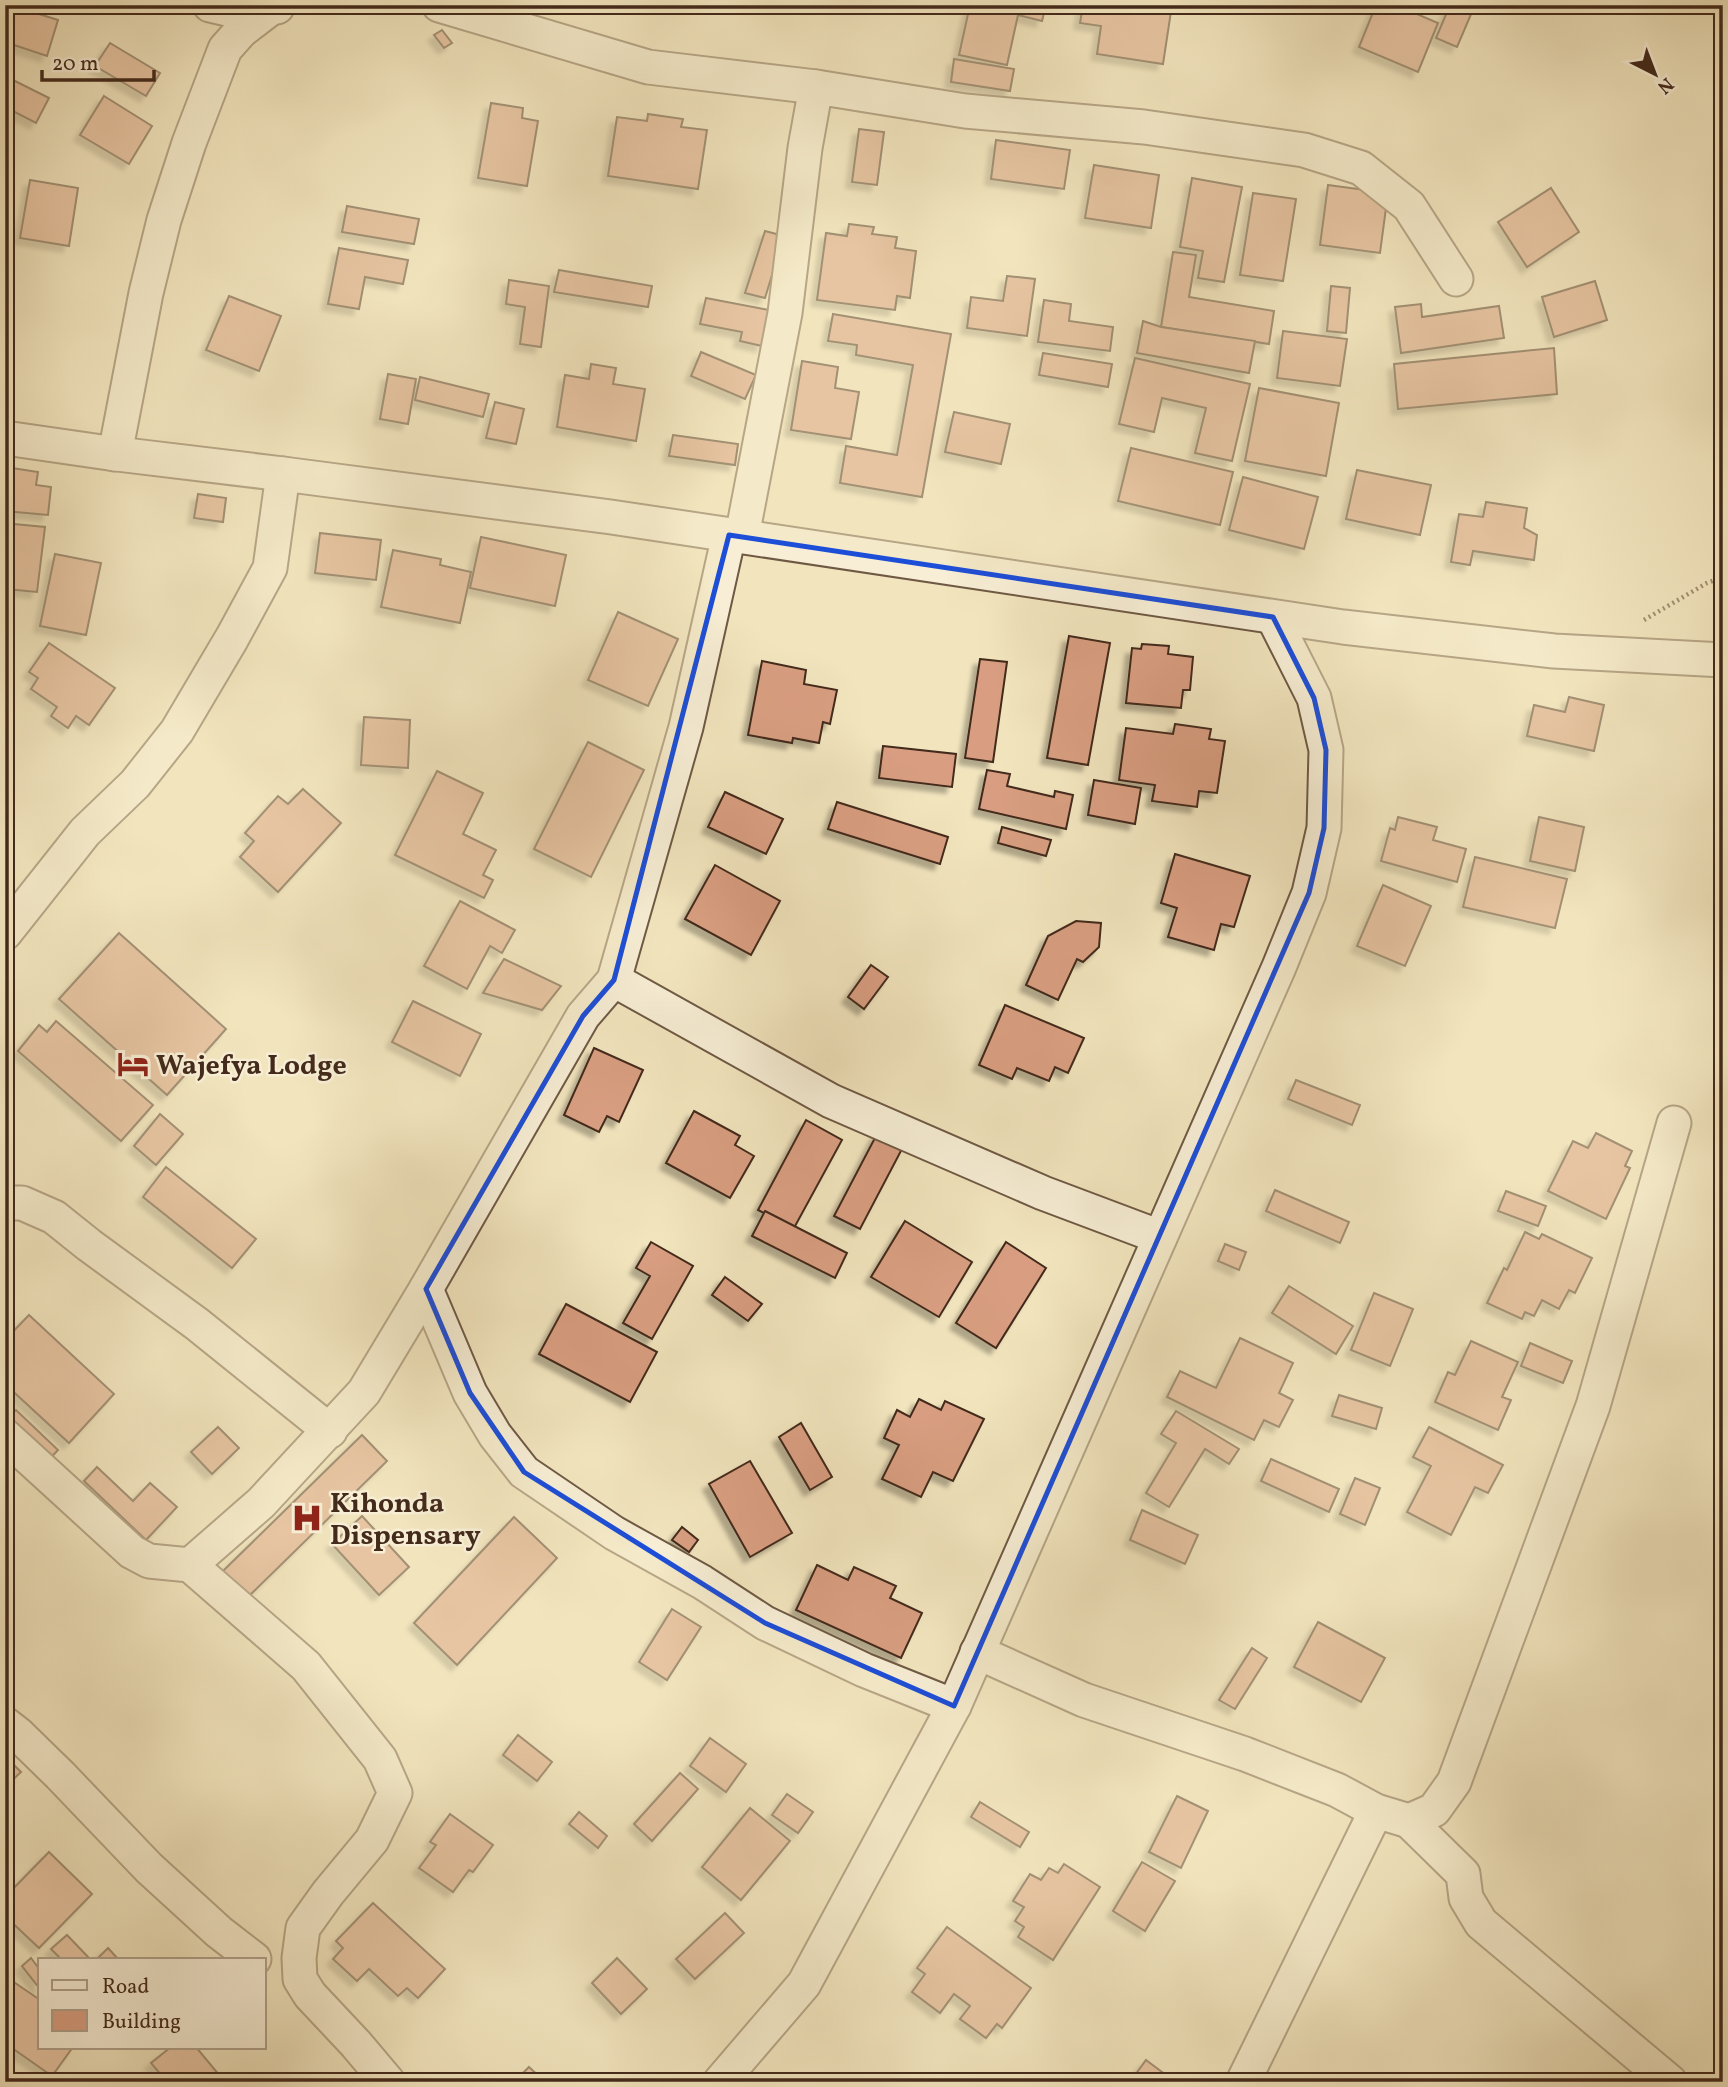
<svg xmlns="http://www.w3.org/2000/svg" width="1728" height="2087" viewBox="0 0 1728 2087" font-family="Vollkorn,serif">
<defs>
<filter id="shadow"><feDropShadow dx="-6" dy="6" stdDeviation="2" flood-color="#0004"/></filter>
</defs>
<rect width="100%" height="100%" fill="#f2e5be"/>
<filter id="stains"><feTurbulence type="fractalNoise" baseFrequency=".00286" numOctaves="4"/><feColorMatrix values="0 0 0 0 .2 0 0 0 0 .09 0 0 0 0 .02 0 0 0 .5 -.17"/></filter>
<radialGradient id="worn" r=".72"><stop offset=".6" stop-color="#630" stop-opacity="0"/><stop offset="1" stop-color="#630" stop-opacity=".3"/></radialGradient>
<!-- building -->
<g fill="#d99e81" stroke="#432a1b" stroke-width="2" filter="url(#shadow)">
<path d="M10,5L58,20L47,56L5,42V18Z"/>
<path d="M970,5H1046L1042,21L1018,15L1007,65L959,55Z"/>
<path d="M1083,5H1172L1163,64L1097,54L1101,26L1080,23Z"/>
<path d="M1376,5H1414L1412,12L1438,23L1418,72L1359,47Z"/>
<path d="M1450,5H1475L1457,47L1436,38Z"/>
<path d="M442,30L452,43L444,48L434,35Z"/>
<path d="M110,43L160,73L146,96L95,66Z"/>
<path d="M954,59L1014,69L1010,91L951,82Z"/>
<path d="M5,76L49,98L36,123L5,107Z"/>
<path d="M104,96L152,126L129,164L80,135Z"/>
<path d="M491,103L523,108L522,118L538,121L527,186L478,178Z"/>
<path d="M648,114L683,119L681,127L707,130L698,189L608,176L617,117L647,121Z"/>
<path d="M859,129L884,132L877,185L852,182Z"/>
<path d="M996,140L1070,150L1064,189L991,179Z"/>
<path d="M1094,165L1159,175L1151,228L1085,218Z"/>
<path d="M1192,178L1242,187L1224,282L1198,278L1203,251L1180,247Z"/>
<path d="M30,180L78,188L69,246L20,238Z"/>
<path d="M1328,185L1388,193L1380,253L1320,245Z"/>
<path d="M1551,188L1579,232L1527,267L1498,222Z"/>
<path d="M1253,193L1296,199L1283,281L1240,275Z"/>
<path d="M347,206L419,219L414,244L342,232Z"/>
<path d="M849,224L874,227L872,234L897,237L895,248L916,251L910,298L897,296L895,310L817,300L826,233L847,236Z"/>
<path d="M765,231L784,236L765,298L745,293Z"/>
<path d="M339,248L408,260L403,284L365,277L359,309L328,304Z"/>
<path d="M1173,252L1196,255L1189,297L1274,311L1269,344L1161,327Z"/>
<path d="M559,270L652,286L648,307L554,292Z"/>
<path d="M1007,276L1035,279L1027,336L967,328L971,297L1003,301Z"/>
<path d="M509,280L549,286L541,347L520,344L525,307L506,304Z"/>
<path d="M1595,281L1607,320L1554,337L1542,297Z"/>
<path d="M1331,286L1350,288L1346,333L1327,331Z"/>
<path d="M229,296L281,316L259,371L206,350Z"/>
<path d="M706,298L769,310L762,346L740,341L742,332L700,324Z"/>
<path d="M1044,300L1071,304L1069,321L1113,327L1110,351L1038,342Z"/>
<path d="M1421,304L1422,317L1499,306L1504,338L1401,353L1395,307Z"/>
<path d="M833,314L951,334L922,497L840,483L846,446L897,455L913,365L856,355L857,345L828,341Z"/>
<path d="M1143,321L1161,327L1255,341L1249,373L1137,353Z"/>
<path d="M1283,331L1347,339L1340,386L1277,378Z"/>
<path d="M1554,348L1557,394L1398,409L1394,364Z"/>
<path d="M701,352L756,375L745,399L691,376Z"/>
<path d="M1043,353L1112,364L1108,387L1039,375Z"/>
<path d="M1135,358L1250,384L1232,461L1195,453L1206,408L1162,398L1154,432L1119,424Z"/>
<path d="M802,361L838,367L835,388L859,392L851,439L791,430Z"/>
<path d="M591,364L616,368L613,384L645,389L636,441L557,427L565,375L589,379Z"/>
<path d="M388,374L416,379L408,424L380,419Z"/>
<path d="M420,377L489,394L483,417L415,400Z"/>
<path d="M1259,388L1339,403L1326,476L1245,461Z"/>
<path d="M495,402L524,409L516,444L486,438Z"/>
<path d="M954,412L1010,424L1001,464L945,452Z"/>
<path d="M673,435L738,444L735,465L669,456Z"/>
<path d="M1131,448L1233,472L1220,525L1118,501Z"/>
<path d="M12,468L38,472L36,485L51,487L48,515L5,511V483H10Z"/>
<path d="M1357,470L1431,485L1420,535L1346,519Z"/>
<path d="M1243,477L1318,497L1304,549L1229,530Z"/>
<path d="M198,494L226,498L223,522L194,518Z"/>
<path d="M1486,502L1527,508L1524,528L1537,535L1534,560L1473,551L1470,565L1451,562L1459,514L1483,517Z"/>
<path d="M14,524L45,527L37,592L6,589Z"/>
<path d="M320,533L381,540L376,580L315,573Z"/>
<path d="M481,537L566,555L555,606L470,588Z"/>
<path d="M393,550L441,559L440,565L471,572L460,623L381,607Z"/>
<path d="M55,554L101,563L86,635L40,626Z"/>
<path d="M618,612L678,639L648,706L588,680Z"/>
<path d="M1069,636L1110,643L1088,765L1047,758Z"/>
<path d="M49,643L115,688L89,725L76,716L68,728L51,716L57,707L31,689L38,678L29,672Z"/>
<path d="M1142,644L1169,646L1168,654L1193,657L1190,690H1183L1181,708L1126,703L1132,648L1141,649Z"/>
<path d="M980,659L1007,662L993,762L965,758Z"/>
<path d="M762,661L806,670L804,684L837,690L830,724L823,722L819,743L793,738L792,743L748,735Z"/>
<path d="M1569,697L1604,705L1594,751L1527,736L1534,705L1565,712Z"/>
<path d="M364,717L410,720L408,768L361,765Z"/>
<path d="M1175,724L1211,729L1209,739L1225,741L1217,793L1199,791L1197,807L1152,801L1155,785L1119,780L1126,728L1173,734Z"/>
<path d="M588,742L644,770L591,877L534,849Z"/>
<path d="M883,746L956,754L952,787L879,778Z"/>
<path d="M987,770L1010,774L1007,786L1054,797L1055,791L1073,795L1066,829L979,809Z"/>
<path d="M437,771L483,793L463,834L496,850L483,875L493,880L484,898L395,855Z"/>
<path d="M1094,780L1141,788L1135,824L1088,815Z"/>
<path d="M303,789L341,823L278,892L240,857L254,841L245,833L278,796L288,804Z"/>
<path d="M725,792L783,819L766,854L708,827Z"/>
<path d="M837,802L948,837L940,864L828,829Z"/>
<path d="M1398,817L1437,827L1433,840L1466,849L1457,882L1381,861L1390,828L1395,830Z"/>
<path d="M1539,817L1584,827L1575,871L1530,861Z"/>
<path d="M1002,827L1051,840L1046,856L998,843Z"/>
<path d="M1175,854L1250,876L1234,927L1221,924L1214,950L1168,937L1177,908L1161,903Z"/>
<path d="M1475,857L1567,879L1555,928L1463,907Z"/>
<path d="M715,865L780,901L751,955L685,919Z"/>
<path d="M1383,885L1431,906L1405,966L1357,946Z"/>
<path d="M460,901L515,930L502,953L490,946L467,989L424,966Z"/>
<path d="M1076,921L1101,923L1099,947L1083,962L1077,959L1058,1000L1026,985L1048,936Z"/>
<path d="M119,933L226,1029L167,1095L59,999Z"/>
<path d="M504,959L561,986L542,1010L483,993Z"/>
<path d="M871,965L888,977L864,1009L848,997Z"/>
<path d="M413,1001L481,1034L460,1076L392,1042Z"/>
<path d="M1005,1005L1084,1038L1068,1073L1055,1067L1049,1081L1017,1068L1012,1079L979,1065Z"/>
<path d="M56,1021L153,1105L121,1141L18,1051L39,1025L47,1032Z"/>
<path d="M594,1048L643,1070L619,1122L607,1116L599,1132L564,1115Z"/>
<path d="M1296,1080L1360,1105L1352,1125L1288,1099Z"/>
<path d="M694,1111L740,1136L735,1145L754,1156L730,1198L666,1163Z"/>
<path d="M160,1114L183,1134L156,1165L134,1146Z"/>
<path d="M806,1120L842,1140L794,1228L758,1210Z"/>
<path d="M1596,1133L1632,1151L1625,1166L1630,1168L1606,1219L1548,1191L1573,1141L1588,1148Z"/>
<path d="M877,1134L903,1147L860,1229L834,1216Z"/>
<path d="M166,1167L256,1239L232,1268L143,1197Z"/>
<path d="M1275,1190L1349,1222L1340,1243L1266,1211Z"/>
<path d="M1506,1191L1546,1206L1538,1226L1498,1211Z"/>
<path d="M765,1211L847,1253L835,1278L752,1236Z"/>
<path d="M905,1221L972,1262L939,1317L871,1277Z"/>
<path d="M1525,1232L1539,1239L1542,1234L1592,1258L1575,1293L1569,1290L1559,1309L1542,1300L1534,1316L1525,1312L1522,1319L1487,1303L1504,1268L1507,1270Z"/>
<path d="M651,1242L693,1266L652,1339L623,1323L650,1276L636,1268Z"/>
<path d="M1006,1242L1046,1268L996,1348L956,1323Z"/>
<path d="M1225,1244L1246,1252L1239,1270L1218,1261Z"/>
<path d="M725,1277L762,1304L748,1321L712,1295Z"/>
<path d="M1289,1286L1353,1326L1336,1354L1272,1313Z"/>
<path d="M1374,1293L1413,1309L1390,1366L1351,1350Z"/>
<path d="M566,1304L657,1352L630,1402L539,1354Z"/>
<path d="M29,1315L114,1394L69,1443L5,1384V1340Z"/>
<path d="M1240,1338L1293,1363L1279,1393L1293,1400L1279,1427L1264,1420L1254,1440L1167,1397L1180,1371L1216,1388Z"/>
<path d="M1471,1341L1518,1362L1502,1397L1511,1400L1498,1430L1435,1402L1448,1372L1455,1375Z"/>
<path d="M1530,1343L1572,1361L1563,1383L1521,1366Z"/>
<path d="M1339,1395L1382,1408L1376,1429L1332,1416Z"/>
<path d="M919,1399L941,1410L945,1401L984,1419L953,1481L933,1472L921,1497L882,1479L899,1445L884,1438L897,1410L910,1417Z"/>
<path d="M16,1410L58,1450L45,1464L5,1421Z"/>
<path d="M1176,1411L1239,1449L1229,1464L1205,1449L1169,1507L1146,1493L1176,1443L1161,1434Z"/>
<path d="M801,1423L832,1477L810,1490L779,1437Z"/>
<path d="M218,1427L239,1448L212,1474L191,1452Z"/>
<path d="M1429,1427L1503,1465L1488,1493L1475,1487L1451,1535L1407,1512L1431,1466L1413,1457Z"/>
<path d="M362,1435L387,1461L248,1597L223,1571Z"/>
<path d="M1271,1459L1339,1489L1329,1512L1261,1481Z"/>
<path d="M750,1461L792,1533L750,1557L709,1484Z"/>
<path d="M97,1467L133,1501L150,1483L177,1507L146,1540L84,1481Z"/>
<path d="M1355,1478L1380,1488L1365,1525L1340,1514Z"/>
<path d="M1142,1510L1198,1535L1185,1564L1130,1540Z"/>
<path d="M362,1516L409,1567L379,1595L332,1544Z"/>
<path d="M514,1517L557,1558L457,1665L414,1623Z"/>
<path d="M682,1527L698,1540L689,1552L672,1540Z"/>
<path d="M817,1565L848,1580L854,1567L896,1586L890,1598L922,1613L901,1658L796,1610Z"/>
<path d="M672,1609L701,1627L667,1680L639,1662Z"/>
<path d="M1318,1622L1385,1658L1361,1702L1294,1667Z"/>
<path d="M1252,1648L1267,1658L1235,1709L1219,1700Z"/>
<path d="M518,1735L552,1762L537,1781L503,1755Z"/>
<path d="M710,1738L746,1764L726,1792L690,1766Z"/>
<path d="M6,1757L21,1772L5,1787V1758Z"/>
<path d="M680,1773L698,1789L652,1841L634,1824Z"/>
<path d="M787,1794L813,1812L798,1833L772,1815Z"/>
<path d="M1177,1796L1208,1811L1181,1868L1149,1852Z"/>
<path d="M980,1802L1029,1832L1020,1847L971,1817Z"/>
<path d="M750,1808L790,1841L741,1900L702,1867Z"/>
<path d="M579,1812L607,1836L598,1848L569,1824Z"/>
<path d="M450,1814L493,1845L473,1872L469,1870L453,1892L419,1868L436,1845L430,1842Z"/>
<path d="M5,1837L12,1845L5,1852Z"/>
<path d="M49,1852L92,1894L39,1948L5,1916V1897Z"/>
<path d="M1142,1862L1175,1881L1145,1931L1113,1911Z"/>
<path d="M1064,1864L1100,1887L1053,1960L1018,1937L1024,1927L1015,1921L1024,1907L1013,1901L1030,1874L1041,1880L1049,1868L1058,1873Z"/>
<path d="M373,1903L445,1969L418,1998L407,1988L398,1996L369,1969L357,1981L333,1959L343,1948L336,1941Z"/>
<path d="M725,1913L744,1933L695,1979L676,1959Z"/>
<path d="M947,1927L1031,1988L1002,2028L997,2024L986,2038L960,2019L970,2006L954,1994L940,2013L912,1992L925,1974L917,1968Z"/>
<path d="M67,1935L90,1959H61L51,1949Z"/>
<path d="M108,1948L118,1959H97Z"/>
<path d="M31,1958L40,1970V1989L22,1966Z"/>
<path d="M617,1958L647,1989L621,2014L592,1983Z"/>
<path d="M5,1976L40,2000V2047H73L52,2076L5,2043Z"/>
<path d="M171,2047H196L225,2082H167L151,2063Z"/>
<path d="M1146,2060L1170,2078L1167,2082H1130Z"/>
<path d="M529,2067L542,2079L549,2073L558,2082H514Z"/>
<path d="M1031,2075L1041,2082H1027Z"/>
</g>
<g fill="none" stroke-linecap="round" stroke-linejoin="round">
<defs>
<g id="minor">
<path d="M210,5L227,9L277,7"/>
<path d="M439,5L648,67L816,87"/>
<path d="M5,438L109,453L283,474L611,517L1343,627L1554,651L1723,660"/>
<path d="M115,454L146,293L164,220L189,143L225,49L241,31L271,8"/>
<path d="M729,535L686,727L614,980L583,1016L426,1289L470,1393L495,1435L524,1472L614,1533L702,1582L765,1623L864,1670L954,1706"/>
<path d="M742,536L785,313L805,148L816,87L965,111L1144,127L1304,150L1361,168L1409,206L1456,279"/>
<path d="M5,933L85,832L135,784L177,731L232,638L270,568L283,474"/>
<path d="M614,980L831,1101L1043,1193L1160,1237"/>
<path d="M5,1203H22L54,1217L89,1245L197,1324L330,1431"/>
<path d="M5,1436L132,1552L149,1561L190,1565L306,1666L380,1759L395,1793L372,1840L328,1893L303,1928L299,1958L300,1979L310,1995L356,2044L388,2082"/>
<path d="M190,1565L261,1503L364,1392L426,1289"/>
<path d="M977,1652L1084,1700L1245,1754L1337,1790L1376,1811L1409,1821L1434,1810L1454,1782L1593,1406L1674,1123"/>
<path d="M5,1724L18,1734L60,1775L149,1868L219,1932L254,1959"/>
<path d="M1409,1821L1463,1874L1466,1898L1481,1923L1670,2082"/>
<path d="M720,2082L804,1984L954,1706L1279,967L1309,893L1324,828L1326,750L1314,698L1273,617"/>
<path d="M1243,2082L1376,1811"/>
</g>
</defs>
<!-- minor casing -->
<use href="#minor" stroke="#6f5944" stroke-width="37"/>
<!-- path -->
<path stroke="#432a1b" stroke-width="4.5" stroke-dasharray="2 3.5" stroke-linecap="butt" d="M1644,620L1707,583L1723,577"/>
<!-- minor -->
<use href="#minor" stroke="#f7eed5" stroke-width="33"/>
</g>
<!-- marked area -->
<path d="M0 0H1728V2087H0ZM729,535L1273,617L1314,698L1326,750L1324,828L1309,893L954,1706L765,1623L524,1472L470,1393L426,1289L583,1016L614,980Z" fill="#f2e5be" fill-opacity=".55" fill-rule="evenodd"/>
<path fill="none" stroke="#1d4ed8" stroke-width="5" stroke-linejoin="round" d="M729,535L1273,617L1314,698L1326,750L1324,828L1309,893L954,1706L765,1623L524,1472L470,1393L426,1289L583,1016L614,980Z"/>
<!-- icons -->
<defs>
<symbol id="hotel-bare" viewBox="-9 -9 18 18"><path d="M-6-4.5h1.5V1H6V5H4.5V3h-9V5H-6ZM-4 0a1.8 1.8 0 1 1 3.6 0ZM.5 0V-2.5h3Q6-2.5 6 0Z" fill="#8f2418" stroke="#f7eed5" stroke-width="2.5" paint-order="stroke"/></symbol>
<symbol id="hospital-bare" viewBox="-9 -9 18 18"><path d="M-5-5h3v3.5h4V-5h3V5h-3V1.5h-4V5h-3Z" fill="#8f2418" stroke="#f7eed5" stroke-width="2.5" paint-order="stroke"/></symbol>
</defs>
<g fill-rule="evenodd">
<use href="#hotel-bare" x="111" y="1042" width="44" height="44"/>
<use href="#hospital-bare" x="285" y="1496" width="44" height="44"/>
</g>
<g text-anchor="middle" stroke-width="5" stroke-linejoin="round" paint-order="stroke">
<!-- poi labels -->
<g font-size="28" font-weight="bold" fill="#432a1b" stroke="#f7eed5" text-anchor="start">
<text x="156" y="1074">Wajefya Lodge</text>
<text x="330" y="1512">Kihonda<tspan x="330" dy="32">Dispensary</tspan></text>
</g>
</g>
<!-- margin -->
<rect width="1728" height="2087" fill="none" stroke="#f2e5be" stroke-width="28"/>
<rect x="7" y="7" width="1714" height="2073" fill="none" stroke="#432a1b" stroke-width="3.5"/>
<rect x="14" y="14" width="1700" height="2059" fill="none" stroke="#432a1b" stroke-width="2"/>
<!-- legend -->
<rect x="38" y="1958" width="228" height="91" fill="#f7eed5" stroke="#afa08b" stroke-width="2"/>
<rect x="52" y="1980" width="35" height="10" fill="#f7eed5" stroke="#afa08b" stroke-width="2"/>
<text x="102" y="1993" font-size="21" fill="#432a1b">Road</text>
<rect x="52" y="2010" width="35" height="21" fill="#d99e81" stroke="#afa08b" stroke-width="2"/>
<text x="102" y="2028" font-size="21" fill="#432a1b">Building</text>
<!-- north arrow -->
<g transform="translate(1655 74) rotate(138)" stroke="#f7eed5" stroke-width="5" paint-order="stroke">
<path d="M0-5L12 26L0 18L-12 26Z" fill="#432a1b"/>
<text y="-10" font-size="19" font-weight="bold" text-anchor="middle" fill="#432a1b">N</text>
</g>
<!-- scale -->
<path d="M42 70v10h112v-10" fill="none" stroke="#432a1b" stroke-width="3.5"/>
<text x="52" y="70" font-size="21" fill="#432a1b" stroke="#f7eed5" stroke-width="5" paint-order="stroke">20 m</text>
<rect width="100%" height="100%" filter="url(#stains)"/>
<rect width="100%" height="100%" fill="url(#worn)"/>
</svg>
